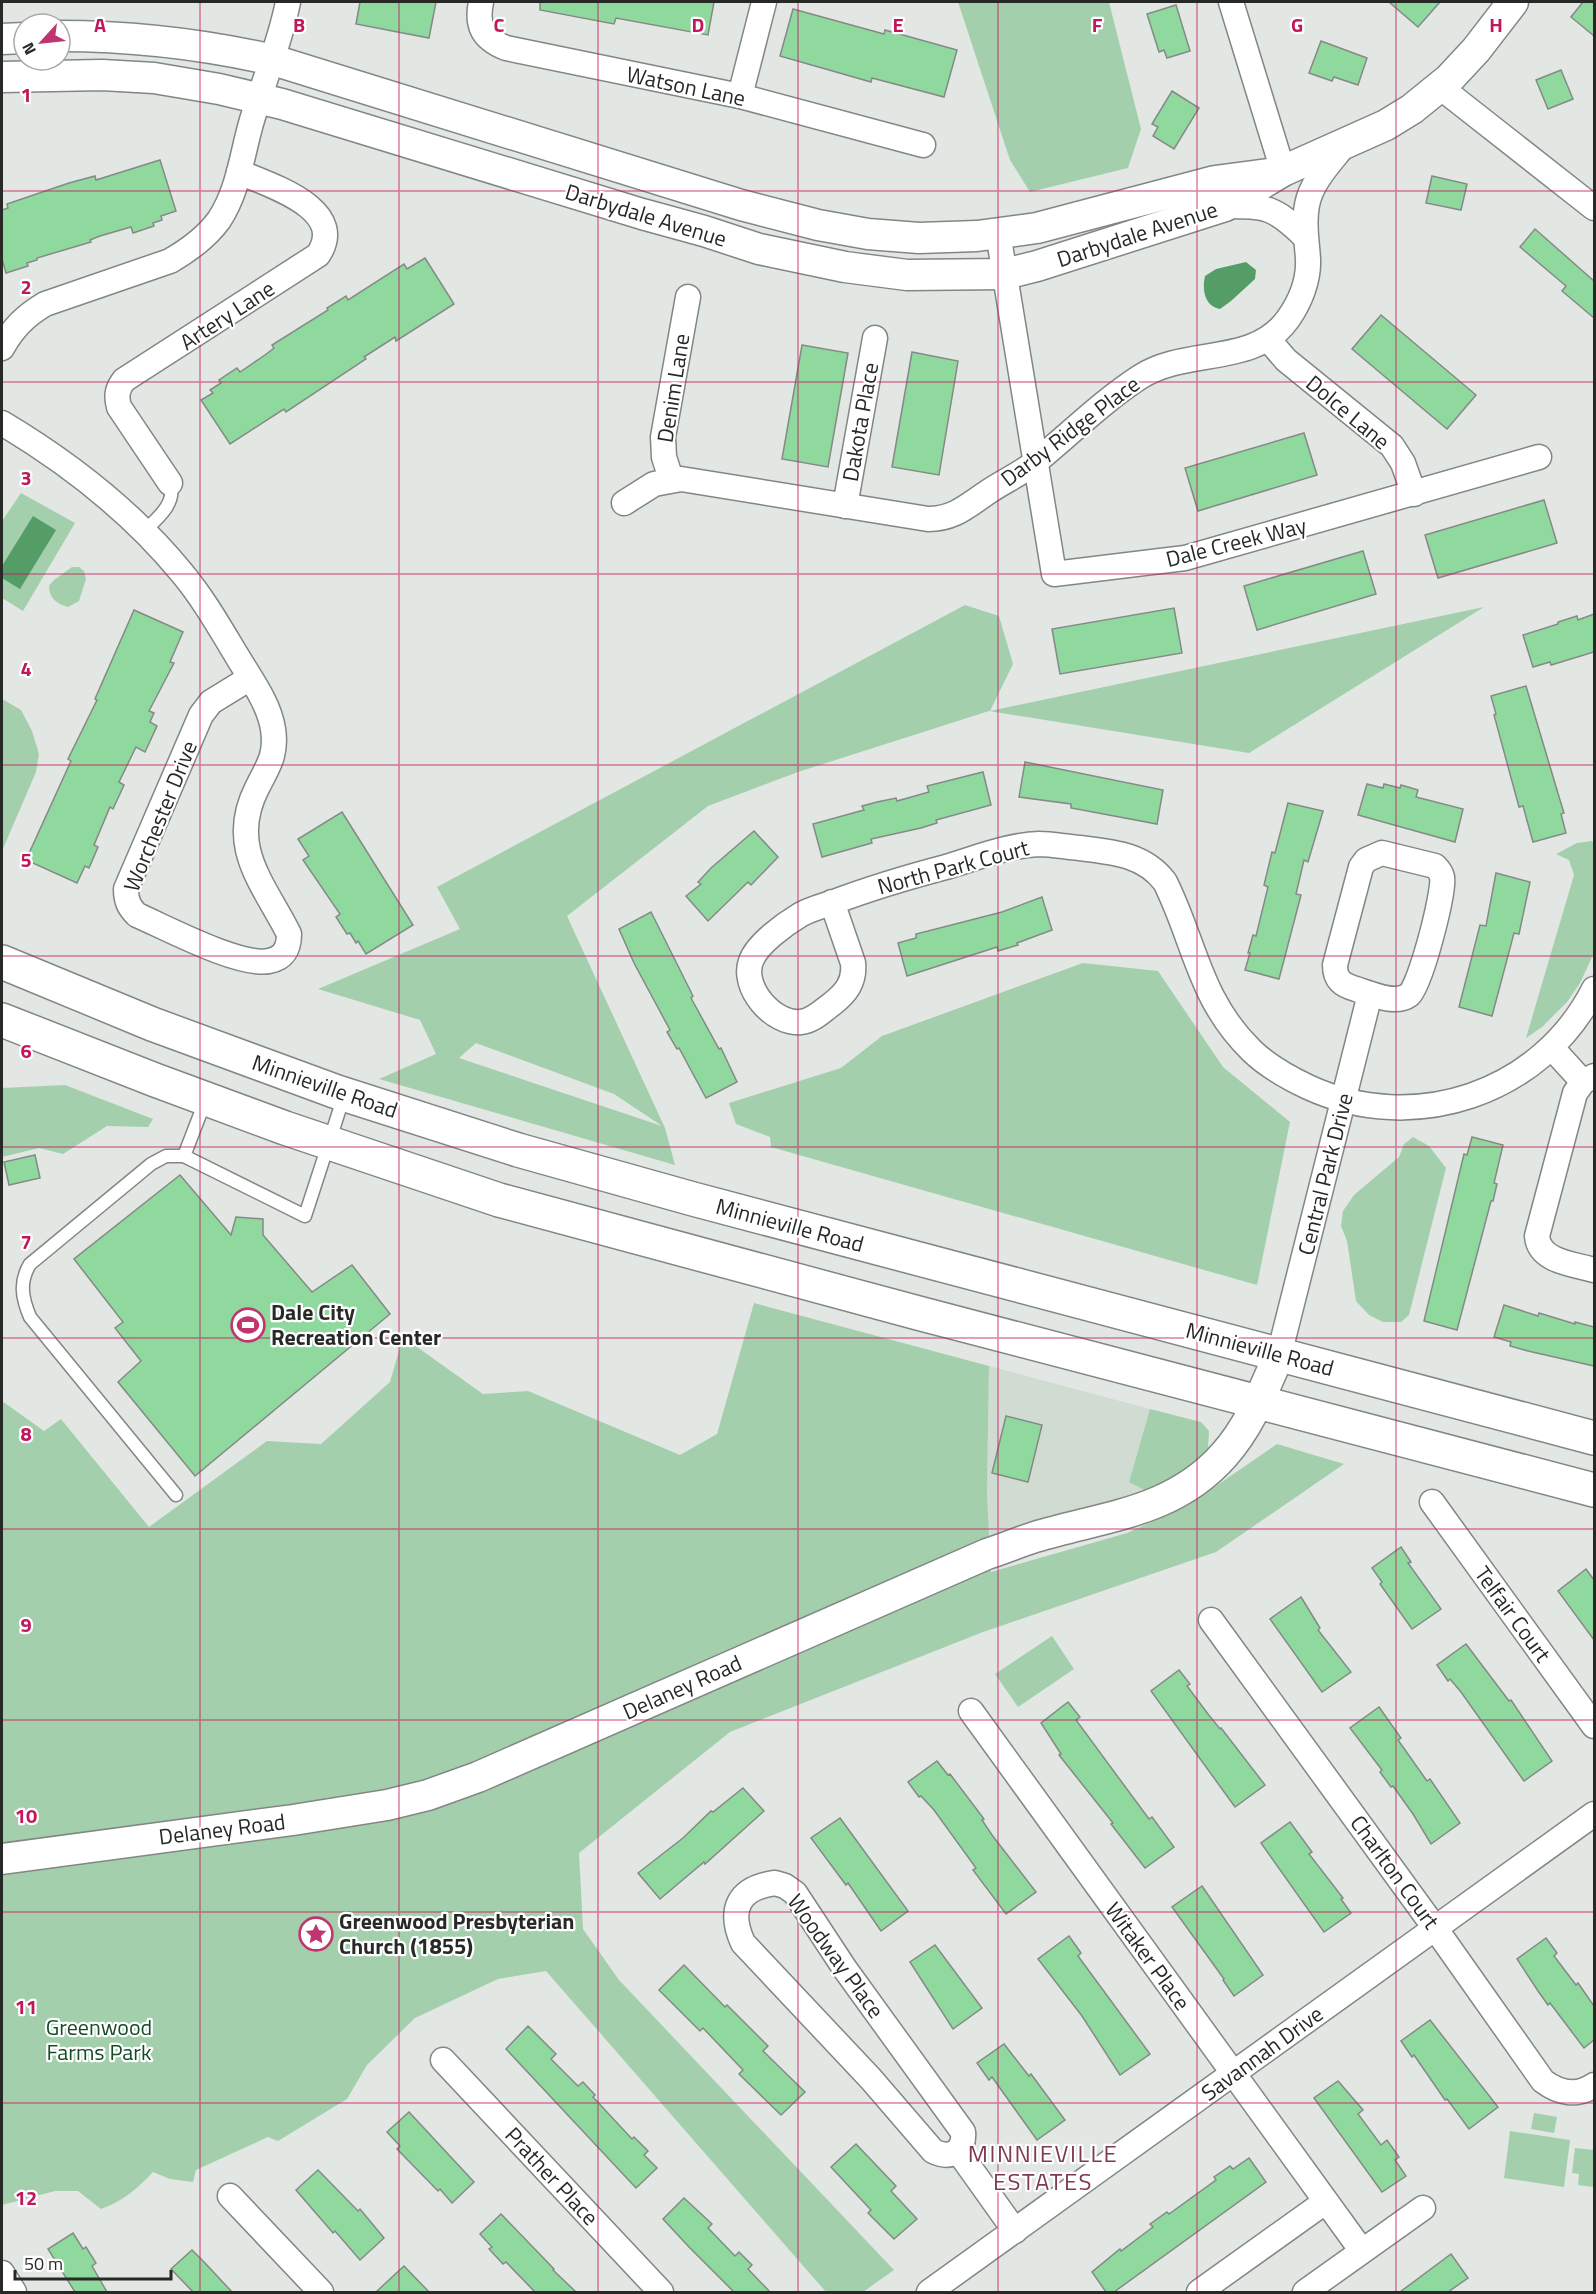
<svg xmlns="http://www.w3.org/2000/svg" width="1596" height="2294" viewBox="0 0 1596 2294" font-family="'Titillium Web',sans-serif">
<rect width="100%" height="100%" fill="#e2e7e3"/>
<!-- built -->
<path fill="#d0dcd2" d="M989,1366L1150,1409L1129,1482L1148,1492L990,1540L987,1492Z"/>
<!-- green -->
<g fill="#a4cfac" fill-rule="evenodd">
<path d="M958,2H1109L1141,129L1128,168L1030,192L1010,160Z"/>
<path d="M21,493L75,523L23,611L2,598V521Z"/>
<path d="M72,567H79L84,571L86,579L79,601L68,607C57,604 49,598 49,586L54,580Z"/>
<path d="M965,605L999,616L1013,664L990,711L1484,607L1249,753L989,711L798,772L708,806L567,916L665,1128L675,1165L379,1079L436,1054L420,1020L318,989L460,929L437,887ZM476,1043L614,1094L662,1126L459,1058Z"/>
<path d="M2,699L21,710L32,731L39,754L36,772L2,851Z"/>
<path d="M1592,841L1594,844V953L1580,983L1567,1002L1542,1027L1526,1038L1574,875L1569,860L1556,854L1577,843Z"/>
<path d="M1083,963L1158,971L1223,1067L1290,1122L1257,1285L771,1147L770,1137L736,1124L729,1103L841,1068L882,1036Z"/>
<path d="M65,1085L153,1119L148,1127L107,1126L63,1154L39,1148L2,1157V1088Z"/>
<path d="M1413,1137L1429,1146L1446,1168L1409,1315L1401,1322H1383L1369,1315L1356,1301L1347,1241L1341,1226L1343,1211L1354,1195L1399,1157L1404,1144Z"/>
<path d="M754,1303L989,1366L987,1492L991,1572L1127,1533L1187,1506L1277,1444L1344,1464L1216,1552L983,1632L730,1732L579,1853L583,1929L619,1980L894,2270L863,2292H826L546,1971L498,1979L415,2018L367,2065L347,2099L278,2141L268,2137L196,2170L193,2182L170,2179L153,2172C138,2188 122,2202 101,2209L78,2191H55L2,2205V1401L44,1431L61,1419L149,1527L267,1441L321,1444L390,1382L403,1337L483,1394L528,1391L680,1455L717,1434Z"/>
<path d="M1150,1409L1201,1422L1209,1431L1208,1449L1187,1469L1148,1492L1129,1482Z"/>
<path d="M1052,1636L1074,1669L1018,1707L995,1674Z"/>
<path d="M1534,2113L1557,2117L1554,2133L1531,2129Z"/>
<path d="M1510,2131L1570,2140L1564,2187L1504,2178Z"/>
<path d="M1575,2148L1594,2150L1593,2187L1578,2185L1579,2174L1572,2173Z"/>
</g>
<!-- water -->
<g fill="#549d66">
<path d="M1246,262L1256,270L1255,279L1231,301L1220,309C1204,306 1202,289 1205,276L1216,269Z"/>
<path d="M33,516L56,530L20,589L2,578V566Z"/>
</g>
<!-- building -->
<g fill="#8fd99f" stroke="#858a86" stroke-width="1.5">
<path d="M360,2H436L429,38L356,24Z"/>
<path d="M540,2H714L708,35L616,18L614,24L540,10Z"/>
<path d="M1389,2H1440L1418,27Z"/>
<path d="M1583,2H1594V36L1571,17Z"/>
<path d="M1176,5L1190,51L1167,58L1164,50L1159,52L1147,14Z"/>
<path d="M793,9L884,34L885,30L957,50L944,97L872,78L871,82L780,56Z"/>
<path d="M1321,41L1367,58L1358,85L1334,77L1332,81L1309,73Z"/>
<path d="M1561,70L1573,99L1548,109L1536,80Z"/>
<path d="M1172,91L1199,108L1174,149L1153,136L1158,127L1152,124Z"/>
<path d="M160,160L176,211L161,216L162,220L153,223L154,226L133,233L131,227L100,236L90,240L91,242L37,258V260L27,263L28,266L6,273L2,259V210L8,208L7,204L69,183L95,176L96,180Z"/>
<path d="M1432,176L1467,184L1461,210L1426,203Z"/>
<path d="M1535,229L1594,281V318L1562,291L1566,286L1520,247Z"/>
<path d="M425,258L454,304L396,341L395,337L364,357L366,359L286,412L284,409L230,444L201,400L213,393L210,390L221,383L219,380L237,368L240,372L265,355L274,348L272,345L328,310L327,308L346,296L348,300L404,264L407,269Z"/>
<path d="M1381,315L1476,395L1447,429L1352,349Z"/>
<path d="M802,345L848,353L828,467L782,459Z"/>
<path d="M912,352L958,361L939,475L892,467Z"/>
<path d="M1304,433L1317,475L1198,511L1185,468Z"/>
<path d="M1544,500L1557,543L1438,578L1425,535Z"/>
<path d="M1363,551L1376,594L1257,630L1244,586Z"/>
<path d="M1174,608L1182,653L1060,674L1052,629Z"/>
<path d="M134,610L183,632L170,662L174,663L149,711L154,713L150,722L157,726L145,752L136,747L119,782L124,785L113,809L110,807L94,845L98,847L89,868L85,866L77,883L26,860L71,761L68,759L97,700L95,699Z"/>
<path d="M1594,614V652L1551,665L1550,662L1533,667L1523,635L1558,624V622L1577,616L1578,620Z"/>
<path d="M1526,686L1560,800L1564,813L1561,814L1566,833L1533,842L1523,806L1519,807L1494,715L1496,714L1491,696Z"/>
<path d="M1025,762L1163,790L1157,824L1071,808V804L1019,797Z"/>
<path d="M983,772L991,805L936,820L937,823L921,828L871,839L872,843L822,857L813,824L864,810L862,806L877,802L896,798L897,801L929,792L927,786Z"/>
<path d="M1367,784L1383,788L1384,784L1400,788L1401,785L1418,790L1416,797L1463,809L1455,842L1358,815Z"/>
<path d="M1288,803L1323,811L1308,862L1304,860L1296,894L1301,895L1279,979L1245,970L1250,953H1248L1253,935L1256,936L1268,887L1264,885L1272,852L1275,853Z"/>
<path d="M342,812L413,925L366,954L358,941L356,943L350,933L347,934L336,917L340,914L303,860L309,856L298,839Z"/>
<path d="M754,831L778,857L751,885L748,882L708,921L686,896L701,884L698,882L711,868Z"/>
<path d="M1496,873L1530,882L1519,934L1514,933L1492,1016L1459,1007L1480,925L1486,926Z"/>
<path d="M1042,897L1052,930L1017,943L1018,945L998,951L997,947L907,976L898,943L916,938V934L1002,912Z"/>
<path d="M651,912L693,996L691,998L719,1049L721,1048L737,1082L706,1098L679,1048L677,1049L667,1032L670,1030L634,963L619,929Z"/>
<path d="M1472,1137L1503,1145L1494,1183L1497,1184L1493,1201H1491L1457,1330L1424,1321L1464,1154L1467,1155Z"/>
<path d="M35,1155L40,1178L9,1185L4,1162Z"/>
<path d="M180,1175L231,1235L236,1217L263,1219V1235L312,1292L352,1265L390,1314L195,1476L118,1382L141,1361L115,1328L123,1322L74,1259Z"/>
<path d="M1504,1305L1538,1316L1539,1313L1575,1324V1322L1594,1327V1366L1528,1351L1510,1346L1511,1342L1494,1337Z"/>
<path d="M1006,1416L1042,1425L1028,1482L992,1473Z"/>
<path d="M1401,1547L1411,1562L1408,1563L1441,1609L1412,1629L1380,1584L1382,1582L1372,1568Z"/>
<path d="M1586,1569L1594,1580V1640L1558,1591Z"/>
<path d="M1301,1597L1320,1628L1318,1630L1351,1672L1322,1692L1270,1619Z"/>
<path d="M1466,1644L1509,1701L1511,1700L1552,1761L1524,1781L1461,1692L1450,1679L1448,1681L1437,1665Z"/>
<path d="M1179,1670L1190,1684L1187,1686L1208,1714L1220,1729L1221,1728L1265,1785L1235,1807L1151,1691Z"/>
<path d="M1068,1702L1080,1717L1076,1720L1149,1819L1152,1817L1174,1847L1145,1868L1111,1824L1113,1823L1059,1755L1061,1754L1041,1723Z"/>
<path d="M1379,1707L1401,1738L1398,1740L1427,1781L1430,1779L1460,1823L1431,1844L1413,1814L1393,1786L1391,1787L1380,1772L1382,1770L1350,1728Z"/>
<path d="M937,1761L948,1775L950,1774L984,1819L982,1820L992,1835L1036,1892L1006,1914L973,1870L976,1868L934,1810L921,1796L919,1797L908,1782Z"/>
<path d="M743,1788L764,1811L705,1864L704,1862L660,1899L638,1873L683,1838L711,1811L713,1812Z"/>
<path d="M840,1818L908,1911L881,1931L848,1883L846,1885L811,1838Z"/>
<path d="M1290,1822L1312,1852L1309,1854L1343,1898L1341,1899L1351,1913L1324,1932L1261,1843Z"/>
<path d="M1202,1886L1263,1975L1234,1996L1223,1980L1224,1979L1172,1907Z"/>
<path d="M1069,1936L1081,1953L1078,1956L1150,2054L1120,2075L1082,2016L1038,1959Z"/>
<path d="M1546,1938L1557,1953L1554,1956L1576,1985L1578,1983L1594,2006V2040L1584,2048L1550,2003L1548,2005L1538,1991L1517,1959Z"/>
<path d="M935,1945L982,2008L953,2029L910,1962Z"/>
<path d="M684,1965L725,2007L727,2005L768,2046L763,2051L805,2092L781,2115L739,2074L743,2070L703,2028L700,2031L659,1990Z"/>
<path d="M1430,2020L1498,2107L1469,2129L1447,2099L1445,2100L1414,2055L1412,2057L1401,2041Z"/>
<path d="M528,2026L556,2054L551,2059L578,2086L583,2082L595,2095L593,2097L632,2139L634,2137L648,2151L644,2155L657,2168L636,2188L506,2049Z"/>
<path d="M1004,2044L1029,2076L1031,2074L1065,2120L1037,2140L992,2077L989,2080L977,2063Z"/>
<path d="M1338,2081L1363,2110L1358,2114L1381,2145L1387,2140L1399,2157L1395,2160L1406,2176L1382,2192L1314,2098Z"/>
<path d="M409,2112L474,2182L452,2203L440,2189L438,2191L397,2149L400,2146L387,2132Z"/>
<path d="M856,2144L896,2186L891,2191L917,2219L894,2239L868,2213L871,2210L831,2167Z"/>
<path d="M1249,2158L1266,2182L1114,2292H1106L1092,2272L1120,2249L1121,2251L1153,2227L1150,2224L1167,2212L1169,2214L1216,2180L1214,2177L1230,2166L1233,2169Z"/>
<path d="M318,2170L358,2211L360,2209L384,2238L360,2260L335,2231L333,2233L296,2190Z"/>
<path d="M684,2198L712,2224L708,2228L735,2256L739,2252L752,2265L748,2269L770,2292H734L689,2247L663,2219Z"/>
<path d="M501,2214L554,2269L553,2270L576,2292H535L506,2262L503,2264L489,2249L492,2247L480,2234Z"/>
<path d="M73,2233L83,2249L86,2247L96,2263L92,2266L107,2292H75L48,2249Z"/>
<path d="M192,2250L205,2263L232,2292H193L171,2269Z"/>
<path d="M1451,2254L1468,2278L1448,2292H1400Z"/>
<path d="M404,2266L429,2292H376Z"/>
</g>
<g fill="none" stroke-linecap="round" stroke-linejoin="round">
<defs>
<g id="service">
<path d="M144,531C157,519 177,503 170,483"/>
<path d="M206,1099L184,1156L305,1216L344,1096"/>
<path d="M176,1495L30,1317C22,1298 19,1282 30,1264L151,1164L166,1156H184"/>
</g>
<g id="minor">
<path d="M481,2C476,26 483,39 506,48L740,96L923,145"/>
<path d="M1231,2L1283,171"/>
<path d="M1440,87L1594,208"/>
<path d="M740,96L764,2"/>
<path d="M1225,206C1267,206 1274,207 1304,236"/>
<path d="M998,233L1054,574L1185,558L1539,457"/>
<path d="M1268,339L1286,360L1392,446L1403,463L1414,494"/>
<path d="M2,348C13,328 25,316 45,304L170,261C189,250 206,238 219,220C239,190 242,153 252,120C264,80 280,43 288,2"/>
<path d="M2,423C69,463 132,512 182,573C203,598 220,628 237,656C250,678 269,703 273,729C277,755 268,766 257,788C227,847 264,884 289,934C289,948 284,958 269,961C240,967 167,928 137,915C129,907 126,901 126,889L201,715L211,702L250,678"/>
<path d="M671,479L664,457L663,437L688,297"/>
<path d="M170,483L119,407C116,396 117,389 124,380L318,255C349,209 269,185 239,172"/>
<path d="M624,503L654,484L681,479L928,519C954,519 967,506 988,492C1004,481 1023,473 1038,460C1072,432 1103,401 1140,377C1186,347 1254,367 1288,319C1300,302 1309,280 1308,259C1307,241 1303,224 1307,205C1311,182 1331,162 1345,144"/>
<path d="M845,506L875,338"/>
<path d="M1382,853L1435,866C1438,869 1441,872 1442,877C1445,891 1420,987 1409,995C1395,1005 1371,994 1356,989C1342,985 1335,980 1335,965L1361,867L1366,860Z"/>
<path d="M832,902L853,963C855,982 846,993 832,1004C822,1011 813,1021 801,1022C773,1025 741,987 751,961C757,944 785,924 800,915C810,909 823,906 834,902C871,888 908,877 946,867C976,858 1008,845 1039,844C1052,844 1066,847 1079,848C1112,852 1144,854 1165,882C1195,942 1199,999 1251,1050C1267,1066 1287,1077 1308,1087C1414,1136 1541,1094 1594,989"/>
<path d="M1552,1048L1583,1082"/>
<path d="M1594,1076L1583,1082L1575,1093L1537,1236C1539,1262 1574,1264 1594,1270"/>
<path d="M1279,1355L1370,994"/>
<path d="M1432,1502L1594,1726"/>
<path d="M1211,1620L1435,1928L1543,2081C1559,2093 1577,2097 1594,2085"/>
<path d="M971,1711L1362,2251"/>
<path d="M775,1883L785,1886L795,1893L845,1969L963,2132C965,2151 951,2160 933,2151L871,2079L743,1943C728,1910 738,1888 775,1883Z"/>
<path d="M443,2060L661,2292"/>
<path d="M958,2151L1015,2231"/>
<path d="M230,2196L321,2292"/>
<path d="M2,2273L14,2292"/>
<path d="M929,2292L1594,1814"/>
<path d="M1199,2292L1325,2202"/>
<path d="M1305,2292L1423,2208"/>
</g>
<g id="tertiary">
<path d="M60,36C132,36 202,44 273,60L741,205L818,225L868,234L919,238L977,236L1037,228L1215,181L1268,174"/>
<path d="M2,39L24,38"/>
<path d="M2,77L102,75L154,78L219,89L282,104L642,214L704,231L759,249L845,267L907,275L1005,274L1037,266L1225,206L1283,171L1386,125L1412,109L1449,79L1476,50L1513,2"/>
<path d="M2,1859L293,1820L387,1805L428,1795L478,1777L987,1554C1003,1549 1019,1542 1035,1537C1104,1516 1173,1513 1224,1455C1250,1426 1264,1389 1279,1355"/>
</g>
<g id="primary">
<path d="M2,962L152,1024L337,1092L518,1150L693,1199L1594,1438"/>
<path d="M2,1020L155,1080L285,1128L499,1200L918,1313L1594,1490"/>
</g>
</defs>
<!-- service casing -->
<use href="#service" stroke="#828783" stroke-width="15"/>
<!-- minor casing -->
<use href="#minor" stroke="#828783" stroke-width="27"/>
<!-- tertiary casing -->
<use href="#tertiary" stroke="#828783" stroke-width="33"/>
<!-- primary casing -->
<use href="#primary" stroke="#828783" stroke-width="36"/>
<!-- service -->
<use href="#service" stroke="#fff" stroke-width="12"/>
<!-- minor -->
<use href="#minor" stroke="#fff" stroke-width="24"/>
<!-- tertiary -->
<use href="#tertiary" stroke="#fff" stroke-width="30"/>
<!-- primary -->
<use href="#primary" stroke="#fff" stroke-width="33"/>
</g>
<!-- grid -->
<path fill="none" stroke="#c2185b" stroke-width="1.5" stroke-opacity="0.55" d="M200,2V2292M399,2V2292M598,2V2292M798,2V2292M998,2V2292M1197,2V2292M1396,2V2292M2,191H1594M2,382H1594M2,574H1594M2,765H1594M2,956H1594M2,1147H1594M2,1338H1594M2,1529H1594M2,1720H1594M2,1912H1594M2,2103H1594"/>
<!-- icons -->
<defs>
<symbol id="stadium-ring" viewBox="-11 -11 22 22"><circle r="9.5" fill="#fff" stroke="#bf356d" stroke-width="1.5"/><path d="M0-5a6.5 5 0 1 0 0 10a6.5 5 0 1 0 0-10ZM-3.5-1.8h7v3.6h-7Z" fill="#bf356d"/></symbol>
<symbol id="sight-ring" viewBox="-11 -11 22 22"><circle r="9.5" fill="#fff" stroke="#bf356d" stroke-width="1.5"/><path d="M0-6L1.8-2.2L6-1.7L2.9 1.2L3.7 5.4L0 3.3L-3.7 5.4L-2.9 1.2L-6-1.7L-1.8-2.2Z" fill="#bf356d"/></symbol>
</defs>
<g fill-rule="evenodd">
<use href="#stadium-ring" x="229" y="1306" width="38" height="38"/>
<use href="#sight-ring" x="297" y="1915" width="38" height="38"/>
</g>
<g text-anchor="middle" stroke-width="4.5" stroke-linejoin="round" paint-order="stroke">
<!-- street labels -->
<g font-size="22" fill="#272927" stroke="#fff">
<text transform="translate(686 86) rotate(12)" y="8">Watson Lane</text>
<text transform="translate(646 215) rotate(17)" y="8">Darbydale Avenue</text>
<text transform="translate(1137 234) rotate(-18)" y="8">Darbydale Avenue</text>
<text transform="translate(227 315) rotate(-33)" y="8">Artery Lane</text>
<text transform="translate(673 388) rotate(-81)" y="8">Denim Lane</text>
<text transform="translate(1348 412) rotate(40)" y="8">Dolce Lane</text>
<text transform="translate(860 422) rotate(-80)" y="8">Dakota Place</text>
<text transform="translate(1070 431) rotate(-37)" y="8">Darby Ridge Place</text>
<text transform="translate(1236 542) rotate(-14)" y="8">Dale Creek Way</text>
<text transform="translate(160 816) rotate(-68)" y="8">Worchester Drive</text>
<text transform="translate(953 867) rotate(-15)" y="8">North Park Court</text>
<text transform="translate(325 1086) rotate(19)" y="8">Minnieville Road</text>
<text transform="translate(1325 1174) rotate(-76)" y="8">Central Park Drive</text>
<text transform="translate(790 1225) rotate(15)" y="8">Minnieville Road</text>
<text transform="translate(1260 1349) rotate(15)" y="8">Minnieville Road</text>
<text transform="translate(1513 1614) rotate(54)" y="8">Telfair Court</text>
<text transform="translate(682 1687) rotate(-24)" y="8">Delaney Road</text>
<text transform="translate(222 1829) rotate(-7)" y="8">Delaney Road</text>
<text transform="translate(1395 1872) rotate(54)" y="8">Charlton Court</text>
<text transform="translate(836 1956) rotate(54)" y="8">Woodway Place</text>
<text transform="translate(1148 1956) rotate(54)" y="8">Witaker Place</text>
<text transform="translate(1262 2053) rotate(-36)" y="8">Savannah Drive</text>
<text transform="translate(552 2176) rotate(47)" y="8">Prather Place</text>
</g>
<!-- poi labels -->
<g font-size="22" font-weight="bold" fill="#272927" stroke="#fff" text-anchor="start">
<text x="271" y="1320">Dale City<tspan x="271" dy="25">Recreation Center</tspan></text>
<text x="339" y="1929">Greenwood Presbyterian<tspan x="339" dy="25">Church (1855)</tspan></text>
</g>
<!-- park labels -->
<g font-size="22" fill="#164b27" stroke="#fff">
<text x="99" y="2035">Greenwood<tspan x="99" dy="25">Farms Park</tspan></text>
</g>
<!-- neighbourhood labels -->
<g font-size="24" letter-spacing="1.5" fill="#7f3951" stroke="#fff">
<text x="1043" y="2162">MINNIEVILLE<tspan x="1043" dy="28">ESTATES</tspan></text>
</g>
</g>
<g font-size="20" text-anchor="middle" font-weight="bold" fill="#c2185b" stroke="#fff" stroke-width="4.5" stroke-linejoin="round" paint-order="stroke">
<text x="100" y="32">A</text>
<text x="299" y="32">B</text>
<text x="499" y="32">C</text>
<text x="698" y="32">D</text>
<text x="898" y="32">E</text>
<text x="1097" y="32">F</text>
<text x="1297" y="32">G</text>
<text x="1496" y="32">H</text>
<text x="26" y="102">1</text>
<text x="26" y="294">2</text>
<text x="26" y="485">3</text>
<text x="26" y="676">4</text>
<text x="26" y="867">5</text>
<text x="26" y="1058">6</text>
<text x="26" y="1249">7</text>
<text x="26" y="1441">8</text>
<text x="26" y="1632">9</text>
<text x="26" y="1823">10</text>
<text x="26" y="2014">11</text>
<text x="26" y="2205">12</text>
</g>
<!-- border -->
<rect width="1596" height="2294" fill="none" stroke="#272927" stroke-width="6"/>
<!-- north arrow -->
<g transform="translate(42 42) rotate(243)"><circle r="28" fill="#ffffff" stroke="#a9a9a9" stroke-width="1.5"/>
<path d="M0-4.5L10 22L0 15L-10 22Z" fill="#bf356d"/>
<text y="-9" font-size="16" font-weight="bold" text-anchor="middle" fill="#272927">N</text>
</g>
<!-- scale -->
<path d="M15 2270v9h156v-9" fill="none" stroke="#272927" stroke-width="3"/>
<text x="24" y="2270" font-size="18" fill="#272927" stroke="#ffffff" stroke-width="4.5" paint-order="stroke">50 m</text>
</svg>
